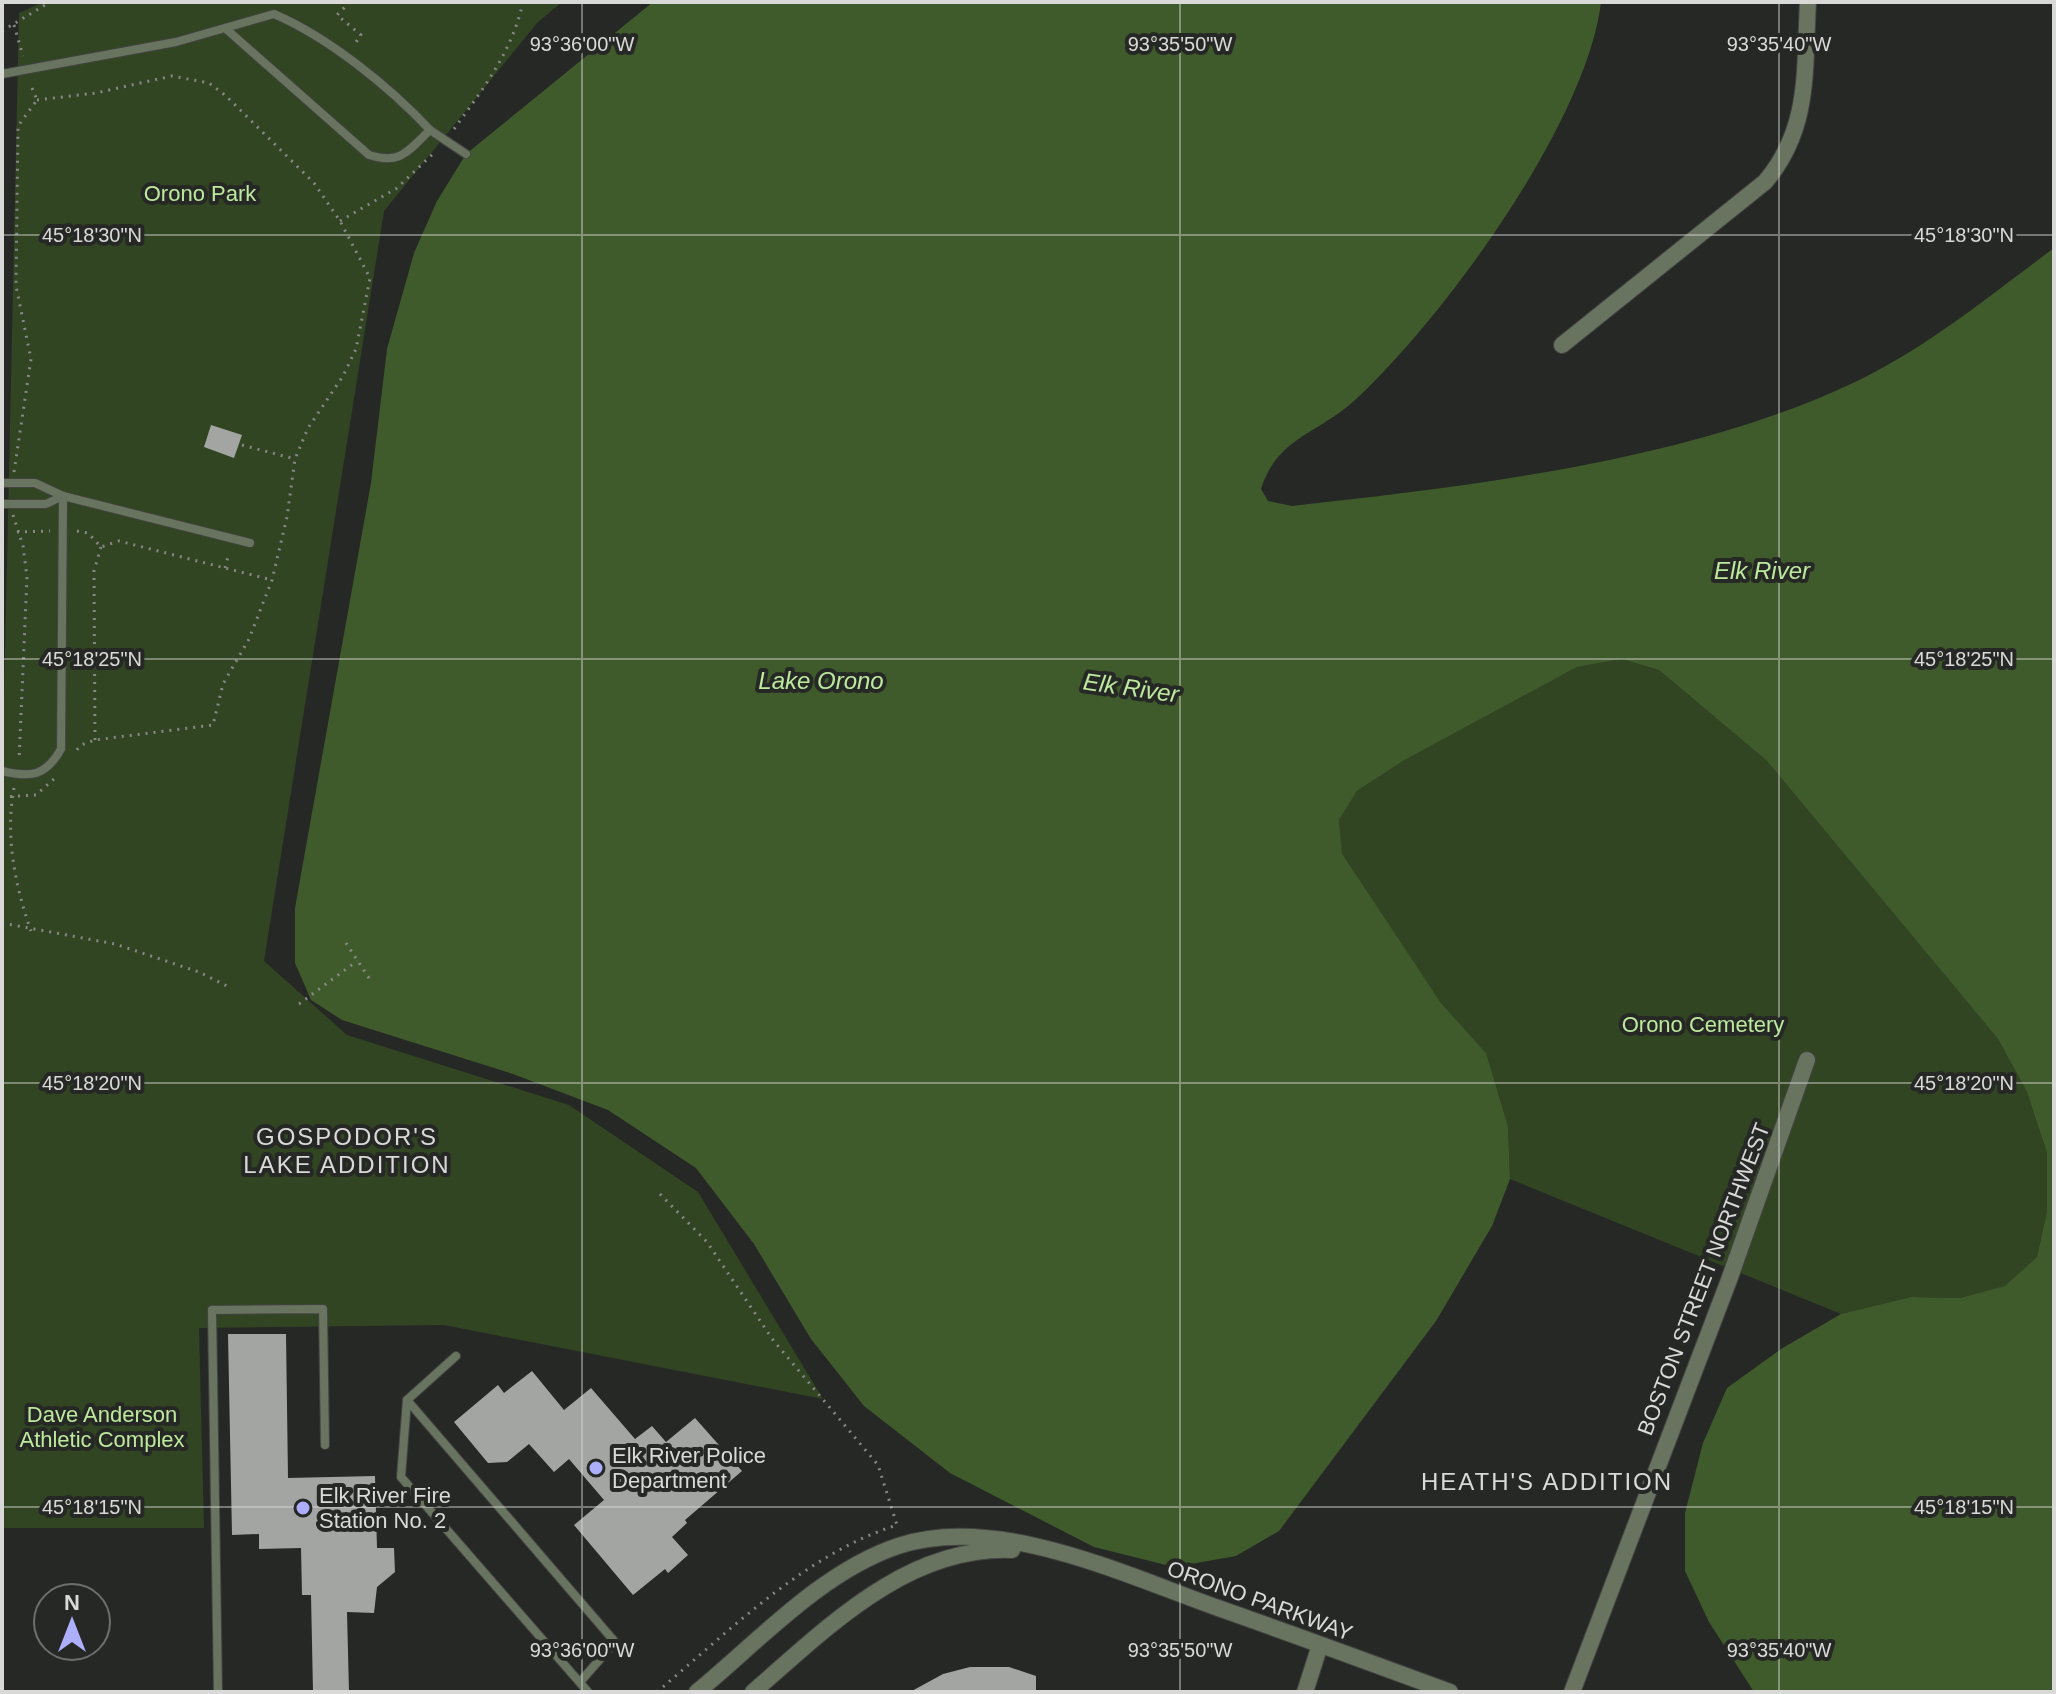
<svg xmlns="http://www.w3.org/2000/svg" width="2056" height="1694" viewBox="0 0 2056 1694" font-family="Helvetica,sans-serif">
<rect width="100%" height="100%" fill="#262825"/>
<!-- green -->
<g fill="#324522">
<path d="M43,2H562L537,23L384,211L264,961L347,1035L569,1105L698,1192L823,1399L444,1325L199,1328L204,1528H2V791L19,13Z"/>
<path d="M1622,659L1659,670L1767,761L1998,1039L2027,1092L2047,1153V1211L2037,1257L2005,1287L1960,1298L1911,1297L1841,1314L1510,1179L1508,1126L1486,1053L1441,1003L1341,854L1339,820L1357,791L1403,761L1577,667Z"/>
</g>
<!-- water -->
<path fill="#405b2b" d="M653,2H1601C1587,122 1444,318 1355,400C1320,433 1277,437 1261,489L1268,501L1292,506C1473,486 1687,461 1853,383C1924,350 1991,295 2054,248V1692H1754L1709,1622L1685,1571V1513L1703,1443L1727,1388L1781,1349L1841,1314L1911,1297L1960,1298L2005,1286L2037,1257L2047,1211V1153L2027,1092L1998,1039L1767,761L1659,670L1622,659L1577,667L1403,761L1357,791L1339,820L1342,854L1441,1003L1486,1053L1508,1126L1510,1179L1492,1226L1436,1321L1279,1531L1236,1556L1174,1567L1094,1547L950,1473L864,1406L811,1339L754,1244L696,1168L608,1110L513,1074L342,1020L311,1000L295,963V908L371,483L387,349L414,253L437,201L466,154Z"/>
<!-- building -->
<g fill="#a3a5a2">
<path d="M211,425L242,435L234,458L204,447Z"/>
<path d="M228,1334H286L288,1478L375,1476L377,1548H394L395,1572L377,1587L374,1613L347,1612L349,1692H313L311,1595H302L301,1548L259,1549V1534L232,1535Z"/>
<path d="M532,1371L564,1410L591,1388L635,1439L652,1426L666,1442L695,1418L742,1471L685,1520L687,1523L672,1537L688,1555L668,1573L665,1569L633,1595L574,1525L604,1500L569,1459L554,1472L529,1444L507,1462L488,1463L454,1422L498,1385L504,1393Z"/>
<path d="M970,1667H1009L1036,1676V1692H910L943,1674Z"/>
</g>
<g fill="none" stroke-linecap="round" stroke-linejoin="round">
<defs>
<g id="service">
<path d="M2,74L176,42L274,14C328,37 390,87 430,130C408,151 401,165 369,155L225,28"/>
<path d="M430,130L466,154"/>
<path d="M2,483H35L63,496L250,543"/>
<path d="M2,504H46L63,496"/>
<path d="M2,771C31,778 46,776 61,749L63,496"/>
<path d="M456,1356L407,1400L401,1477L588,1692"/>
<path d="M407,1400L615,1642L580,1682"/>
<path d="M218,1692L212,1310L323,1309L325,1445"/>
</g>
<g id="minor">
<path d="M1562,345L1765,182C1811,128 1804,69 1808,2"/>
<path d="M1305,1692L1320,1645"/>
<path d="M1572,1692L1729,1280L1807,1060"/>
</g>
<g id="tertiary">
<path d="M697,1692C759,1641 821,1572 898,1546C998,1513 1127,1576 1221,1609C1298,1636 1374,1664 1450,1692"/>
<path d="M753,1692C826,1629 906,1546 1012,1550"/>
</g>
</defs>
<!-- service casing -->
<use href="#service" stroke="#434442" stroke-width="10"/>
<!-- minor casing -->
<use href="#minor" stroke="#434442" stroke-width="18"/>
<!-- tertiary casing -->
<use href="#tertiary" stroke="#434442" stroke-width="18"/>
<!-- path -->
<g stroke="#878886" stroke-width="3" stroke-dasharray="2 6" stroke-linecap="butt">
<path d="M350,2L337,15L361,35L354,45"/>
<path d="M14,25L23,56"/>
<path d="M2,31L50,2"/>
<path d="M37,100L96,93L172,76L209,83L225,95L314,183L340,221L370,278L356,349L343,376L308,428L295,459L287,517L272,580L249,639L223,684L213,725L95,740L81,745L74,753"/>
<path d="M454,129C483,89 512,52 523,2"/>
<path d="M340,221L397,188L436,151"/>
<path d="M242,445L295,459"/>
<path d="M14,472L31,359L16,286L18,126L37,100L30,83"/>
<path d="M13,515L23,546L27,577L19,761"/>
<path d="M77,531L88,533L101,547L119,541L272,580"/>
<path d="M17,532L50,531"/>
<path d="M225,568L229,553"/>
<path d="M95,740L94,571L101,547"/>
<path d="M14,788C5,836 15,886 31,931"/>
<path d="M2,797L36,795L55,778"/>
<path d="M2,923L115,944L199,972L229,987"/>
<path d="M346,943L371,981"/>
<path d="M299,1004L357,961"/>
<path d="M657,1692C729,1631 807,1553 897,1525L878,1465L773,1340L707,1242L658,1192"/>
</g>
<!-- service -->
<use href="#service" stroke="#68745f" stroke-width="8"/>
<!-- minor -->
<use href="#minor" stroke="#68745f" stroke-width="16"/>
<!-- tertiary -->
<use href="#tertiary" stroke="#68745f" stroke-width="16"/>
</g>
<!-- ticks -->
<path fill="none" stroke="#d9dad8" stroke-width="2" stroke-opacity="0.45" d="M582,2V1692M1180,2V1692M1779,2V1692M2,235H2054M2,659H2054M2,1083H2054M2,1507H2054"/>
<!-- markers -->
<g fill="#adaffb" stroke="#262825" stroke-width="3">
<circle cx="596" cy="1468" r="8"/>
<circle cx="303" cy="1508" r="8"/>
</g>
<g text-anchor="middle" stroke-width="8" stroke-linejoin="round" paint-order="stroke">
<!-- park labels -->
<g font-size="22" fill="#bde99d" stroke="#262825">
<text x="200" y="201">Orono Park</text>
<text x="1703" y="1032">Orono Cemetery</text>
<text x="102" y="1422">Dave Anderson<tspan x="102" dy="25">Athletic Complex</tspan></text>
</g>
<!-- street labels -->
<g font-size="22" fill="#d9dad8" stroke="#262825">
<text transform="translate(1703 1279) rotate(-69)" y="8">BOSTON STREET NORTHWEST</text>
<text transform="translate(1260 1600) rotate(20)" y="8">ORONO PARKWAY</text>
</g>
<!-- poi labels -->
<g font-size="22" fill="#d9dad8" stroke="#262825" text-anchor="start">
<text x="612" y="1463">Elk River Police<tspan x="612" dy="25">Department</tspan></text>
<text x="319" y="1503">Elk River Fire<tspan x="319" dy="25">Station No. 2</tspan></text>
</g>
<!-- water labels -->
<g font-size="24" font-style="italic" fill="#bde99e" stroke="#262825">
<text x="1762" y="579">Elk River</text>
<text x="821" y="689">Lake Orono</text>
<text transform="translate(1131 688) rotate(8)" y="8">Elk River</text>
</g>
<!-- neighbourhood labels -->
<g font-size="24" letter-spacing="2" fill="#d9dad8" stroke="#262825">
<text x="347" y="1145">GOSPODOR'S<tspan x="347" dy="28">LAKE ADDITION</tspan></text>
<text x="1547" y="1490">HEATH'S ADDITION</text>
</g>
</g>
<g font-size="20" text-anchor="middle" fill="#d9dad8" stroke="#262825" stroke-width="8" stroke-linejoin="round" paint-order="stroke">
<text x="582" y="51">93°36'00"W</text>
<text x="1180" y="51">93°35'50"W</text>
<text x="1779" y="51">93°35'40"W</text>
<text x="92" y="242">45°18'30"N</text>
<text x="1964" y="242">45°18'30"N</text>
<text x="92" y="666">45°18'25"N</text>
<text x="1964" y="666">45°18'25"N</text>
<text x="92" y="1090">45°18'20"N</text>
<text x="1964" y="1090">45°18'20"N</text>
<text x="92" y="1514">45°18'15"N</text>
<text x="1964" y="1514">45°18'15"N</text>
<text x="582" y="1657">93°36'00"W</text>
<text x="1180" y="1657">93°35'50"W</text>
<text x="1779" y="1657">93°35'40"W</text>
</g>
<!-- border -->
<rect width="2056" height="1694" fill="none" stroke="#d9dad8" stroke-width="8"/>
<!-- north arrow -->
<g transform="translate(72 1622)"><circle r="38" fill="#262825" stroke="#6e6f6d" stroke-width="2"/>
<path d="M0-6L14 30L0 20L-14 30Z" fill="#adaffb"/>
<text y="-12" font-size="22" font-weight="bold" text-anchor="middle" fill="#d9dad8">N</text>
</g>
</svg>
